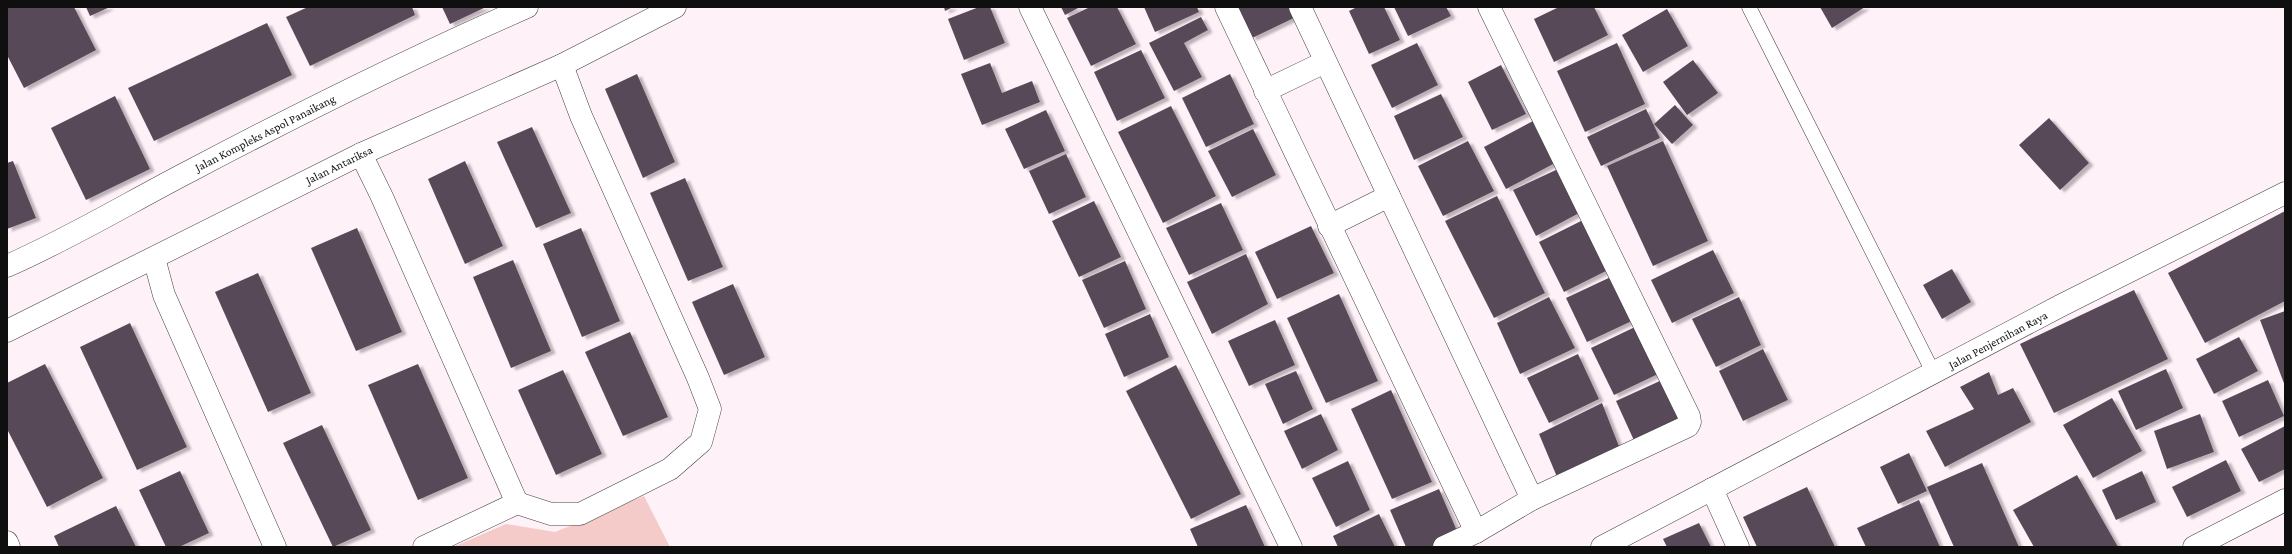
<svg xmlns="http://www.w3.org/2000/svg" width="2292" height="554" viewBox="0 0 2292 554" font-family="'Crimson Pro',serif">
<defs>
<filter id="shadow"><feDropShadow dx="4.5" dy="2.5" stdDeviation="1" flood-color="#0004"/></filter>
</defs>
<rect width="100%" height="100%" fill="#fff1f8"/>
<!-- pitch -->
<path fill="#f4cbc9" d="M644,496L670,547H453L506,524L555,532Z"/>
<!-- building -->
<g fill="#594a58" filter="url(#shadow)">
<path d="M7,7H74L96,50L24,88L7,55Z"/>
<path d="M86,7H110L90,16Z"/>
<path d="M308,7H412L415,15L310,66L286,17Z"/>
<path d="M442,7H486L450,24Z"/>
<path d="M944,7H953L945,11Z"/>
<path d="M979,7H990L1005,43L964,60L948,19Z"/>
<path d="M1061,7H1080L1065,15Z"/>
<path d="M1090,7H1117L1136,44L1091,66L1067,18Z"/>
<path d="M1144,7H1197L1199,12L1155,32Z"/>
<path d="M1236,7H1294L1298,16L1252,38Z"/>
<path d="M1357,7H1384L1400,40L1369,54L1349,11Z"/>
<path d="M1394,7H1446L1451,16L1408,36Z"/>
<path d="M1559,7H1594L1608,35L1554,62L1534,19Z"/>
<path d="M1820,7H1865L1832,28Z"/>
<path d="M1667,9L1688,46L1643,72L1622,35Z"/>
<path d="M1201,17L1208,30L1184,43L1202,77L1174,91L1149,43Z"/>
<path d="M267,23L292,75L154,141L128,88Z"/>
<path d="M1417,43L1438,85L1392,108L1371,65Z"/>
<path d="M1617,43L1645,104L1585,132L1557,71Z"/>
<path d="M1141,50L1165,98L1117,121L1094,72Z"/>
<path d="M1693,60L1718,93L1687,115L1663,82Z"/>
<path d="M990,63L1002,93L1032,81L1040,102L982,125L961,74Z"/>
<path d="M1501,65L1526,114L1492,130L1468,82Z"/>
<path d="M637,74L675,162L643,178L605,89Z"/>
<path d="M1230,74L1254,124L1206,147L1182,98Z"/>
<path d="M1441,94L1463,137L1414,160L1394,116Z"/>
<path d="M115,96L150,169L86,200L51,128Z"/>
<path d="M1675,105L1693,125L1672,144L1654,124Z"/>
<path d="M1171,106L1216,196L1163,223L1118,132Z"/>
<path d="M1646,109L1660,138L1601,166L1587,137Z"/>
<path d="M1046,110L1065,151L1024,169L1005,129Z"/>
<path d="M2049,118L2089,163L2060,190L2019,145Z"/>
<path d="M1533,121L1555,163L1506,189L1484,147Z"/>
<path d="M532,127L571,213L536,228L497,142Z"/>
<path d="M1253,129L1276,175L1232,197L1208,151Z"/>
<path d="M1468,141L1494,191L1443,216L1418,166Z"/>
<path d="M1663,141L1708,241L1653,266L1607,166Z"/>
<path d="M1066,154L1086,197L1049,214L1029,171Z"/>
<path d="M13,161L36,218L7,229V163Z"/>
<path d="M465,161L503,246L465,264L428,179Z"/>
<path d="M1558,169L1581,212L1536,236L1513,190Z"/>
<path d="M685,178L723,267L688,281L650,193Z"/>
<path d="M1497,196L1545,293L1494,318L1445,221Z"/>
<path d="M1094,201L1121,257L1079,277L1052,221Z"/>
<path d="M1221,203L1243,250L1189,275L1166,228Z"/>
<path d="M2285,211V301L2205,343L2168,273Z"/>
<path d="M1585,219L1610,269L1564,292L1539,242Z"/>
<path d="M1311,226L1334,273L1277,299L1255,252Z"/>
<path d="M357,228L402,332L356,351L311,248Z"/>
<path d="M581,228L620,321L582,337L543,244Z"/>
<path d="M1713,250L1734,293L1672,323L1651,280Z"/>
<path d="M1246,254L1268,304L1212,334L1187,282Z"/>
<path d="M513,260L551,351L511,368L473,277Z"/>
<path d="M1125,261L1146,309L1104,328L1082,280Z"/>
<path d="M1952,269L1971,302L1942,319L1923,285Z"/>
<path d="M258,273L311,393L268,412L215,292Z"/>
<path d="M1615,275L1636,319L1587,342L1566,298Z"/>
<path d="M733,284L765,357L724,375L692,302Z"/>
<path d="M2134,290L2168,359L2054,413L2020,344Z"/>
<path d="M1339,294L1378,381L1326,403L1287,318Z"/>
<path d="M1549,297L1575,348L1520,374L1497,323Z"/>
<path d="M1739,297L1761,345L1716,367L1692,319Z"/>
<path d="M2285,311V386L2260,320Z"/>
<path d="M1150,314L1169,357L1124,377L1105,334Z"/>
<path d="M1275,320L1295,365L1249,386L1228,341Z"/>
<path d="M130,323L187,447L137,470L80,347Z"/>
<path d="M1635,327L1658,374L1614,395L1591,348Z"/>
<path d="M630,332L668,417L623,436L585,352Z"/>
<path d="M2239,337L2258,371L2214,394L2196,359Z"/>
<path d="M1763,349L1788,400L1743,421L1719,371Z"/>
<path d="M1578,354L1599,399L1549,423L1527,378Z"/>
<path d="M45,364L103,478L47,507L7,429V383Z"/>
<path d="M418,364L468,478L418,500L368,385Z"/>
<path d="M1176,365L1241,494L1191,519L1126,391Z"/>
<path d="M2166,369L2183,408L2136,430L2118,391Z"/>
<path d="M563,370L602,454L556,475L518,390Z"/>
<path d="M1296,371L1313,409L1283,424L1265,384Z"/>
<path d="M1989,372L1998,395L2013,388L2031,422L1945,467L1926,431L1974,409L1960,387Z"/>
<path d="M1662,380L1684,427L1637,447L1616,401Z"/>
<path d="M2268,380L2284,416L2239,437L2222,401Z"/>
<path d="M1391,390L1432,482L1392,499L1351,409Z"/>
<path d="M2112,398L2142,451L2093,478L2063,425Z"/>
<path d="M1602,403L1622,454L1560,484L1539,434Z"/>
<path d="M1321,414L1338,450L1302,469L1284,431Z"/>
<path d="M2200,414L2214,452L2167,469L2154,431Z"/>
<path d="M322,425L371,530L333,547L283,443Z"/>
<path d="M2285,426V469L2259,482L2241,449Z"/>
<path d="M1909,453L1927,491L1898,504L1880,467Z"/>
<path d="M2226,460L2241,491L2187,517L2172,487Z"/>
<path d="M1348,461L1370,510L1336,527L1312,478Z"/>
<path d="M1982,463L2019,547H1954L1927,487Z"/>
<path d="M180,471L209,533L179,547H166L139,490Z"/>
<path d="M2142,471L2156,502L2116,520L2102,490Z"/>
<path d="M2077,475L2118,547H2034L2013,510Z"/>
<path d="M1807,487L1835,547H1757L1743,517Z"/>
<path d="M1439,489L1460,538L1439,547H1406L1390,510Z"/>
<path d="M1919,500L1940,547H1866L1857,528Z"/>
<path d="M1246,505L1265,547H1198L1190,529Z"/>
<path d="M116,506L136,547H59L54,536Z"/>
<path d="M1379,514L1395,547H1338L1333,536Z"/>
<path d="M1699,523L1711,547H1667L1663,539Z"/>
</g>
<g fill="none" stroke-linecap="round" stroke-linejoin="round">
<defs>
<path id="service" d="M1749,7L1934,374"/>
<g id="minor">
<path d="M1030,7L1291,547"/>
<path d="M1226,7L1476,532"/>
<path d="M1300,7L1532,499"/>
<path d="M1265,91L1325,62"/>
<path d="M361,154L382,197L517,503"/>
<path d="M1329,226L1389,196"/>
<path d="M154,258L164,295L275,547"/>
<path d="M7,266C71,238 130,202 192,170C302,112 413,57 527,7"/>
<path d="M7,331L361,154L562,65L675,7"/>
<path d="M1712,489L1738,547"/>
<path d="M7,542L9,547"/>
<path d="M424,547L517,503L551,514H580L670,469L701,442L710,409L698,378L581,116L562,65"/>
<path d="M1444,547L1476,532L1532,499L1688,426L1690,422L1689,416L1489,7"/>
<path d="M1602,547L2060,306L2285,193"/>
<path d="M2194,547L2285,500"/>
</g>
</defs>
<!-- service casing -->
<use href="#service" stroke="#424242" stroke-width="15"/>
<!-- minor casing -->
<use href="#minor" stroke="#424242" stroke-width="23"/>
<!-- service -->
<use href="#service" stroke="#fff" stroke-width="14"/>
<!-- minor -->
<use href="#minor" stroke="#fff" stroke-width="22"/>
</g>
<g text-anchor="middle" stroke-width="4" stroke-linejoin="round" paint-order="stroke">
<!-- street labels -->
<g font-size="12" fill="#0f0f0f" stroke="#fff">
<text transform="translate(265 133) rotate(-27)" y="4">Jalan Kompleks Aspol Panaikang</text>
<text transform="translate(339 165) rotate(-26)" y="4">Jalan Antariksa</text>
<text transform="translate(1998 340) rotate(-28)" y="4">Jalan Penjernihan Raya</text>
</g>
</g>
<!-- border -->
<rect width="2292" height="554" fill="none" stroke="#0f0f0f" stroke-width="16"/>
</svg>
